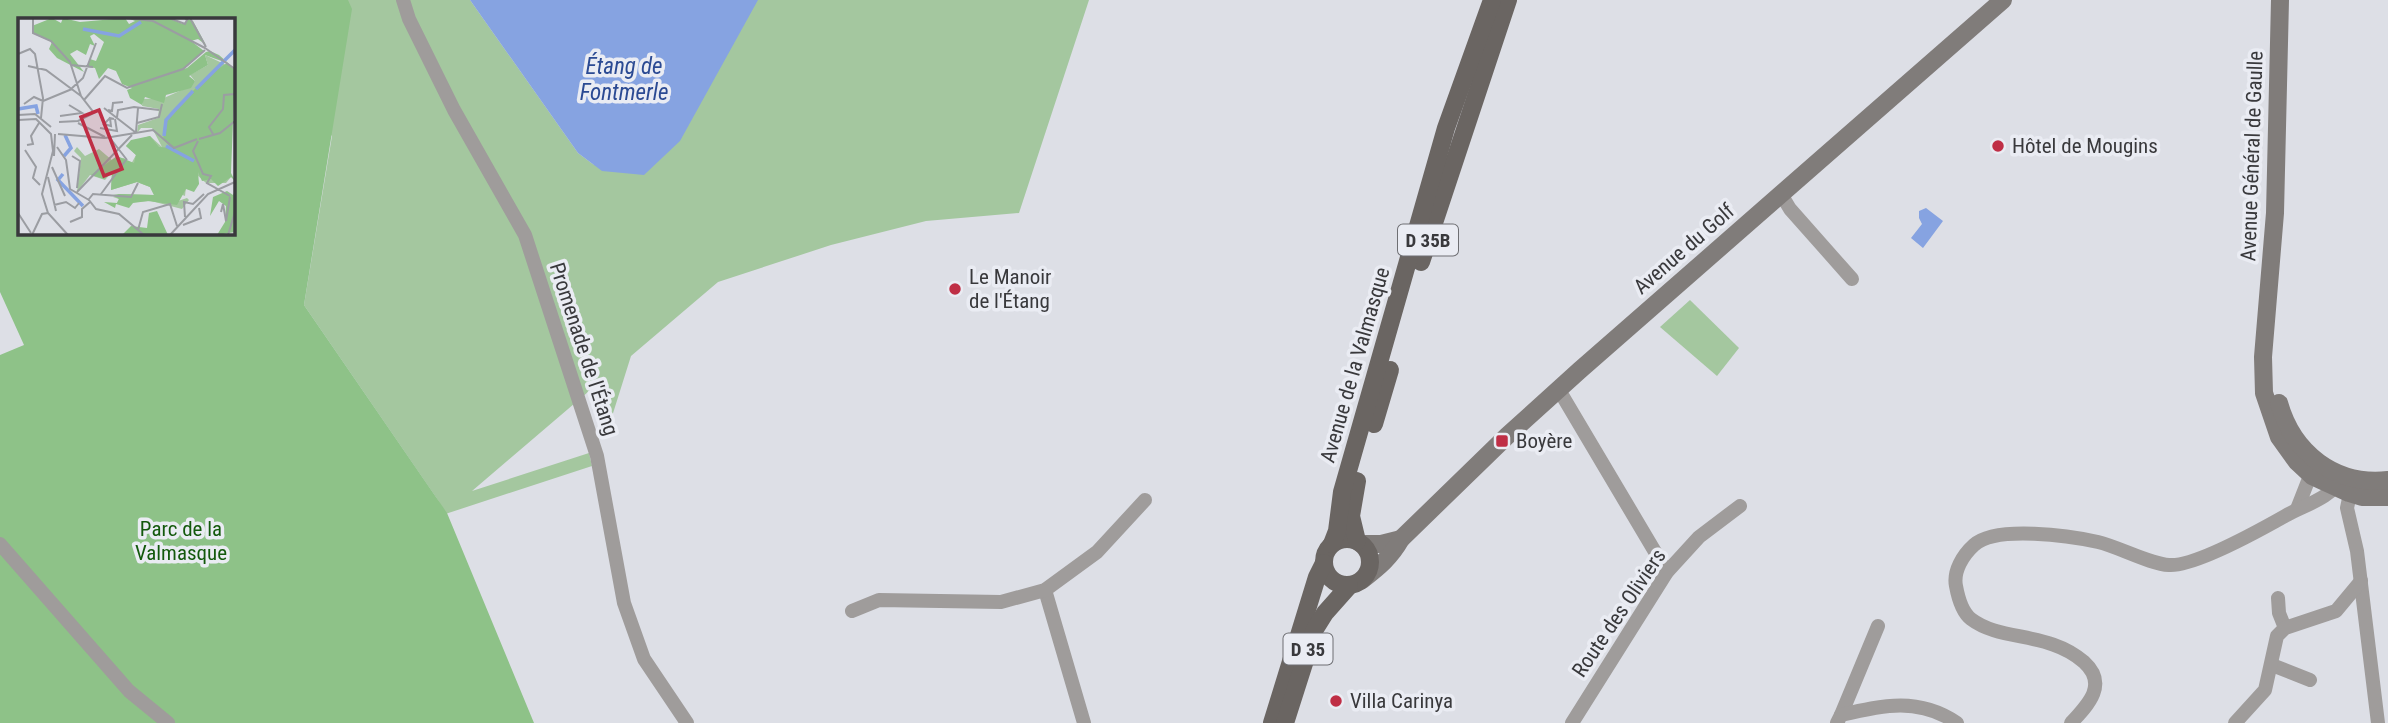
<svg xmlns="http://www.w3.org/2000/svg" width="2388" height="723" viewBox="0 0 2388 723" font-family="'Roboto Condensed',sans-serif">
<rect width="100%" height="100%" fill="#dddfe6"/>
<!-- green -->
<g fill="#a4c79f" fill-rule="evenodd">
<path d="M0,0H470L578,153L594,165L492,0H1089L1019,213L926,221L831,245L718,282L631,356L609,426L602,380L472,491L589,453L592,466L427,520L0,723V408L46,381L0,261ZM19,19H233L332,136L304,305L440,503L224,233H19Z"/>
<path d="M1690,300L1739,348L1717,376L1660,327Z"/>
</g>
<!-- forest -->
<path fill="#8ec288" fill-rule="evenodd" d="M0,0H348L352,9L304,305L447,513L534,723H0V355L24,345L0,292ZM19,19H233V233H19Z"/>
<!-- water -->
<g fill="#86a3e1">
<path d="M470,0H758L680,141L644,175L602,171L578,153Z"/>
<path d="M1926,208L1943,221L1923,248L1911,238L1922,224L1919,218V211Z"/>
</g>
<g fill="none" stroke-linecap="round" stroke-linejoin="round">
<!-- street -->
<g stroke="#9f9c9b" stroke-width="14">
<path d="M403,0L409,19L454,110L525,235L597,456L624,603L644,659L687,723"/>
<path d="M1781,194L1790,209L1852,279"/>
<path d="M1559,390L1667,572"/>
<path d="M2356,487L2351,489L2347,508L2357,551L2378,723"/>
<path d="M2297,509L2308,481L2319,471"/>
<path d="M0,544L129,691L168,723"/>
<path d="M1045,590L1084,723"/>
<path d="M2278,598L2279,613L2285,628"/>
<path d="M852,611L879,600L1001,602L1045,590L1097,552L1145,500"/>
<path d="M2272,665L2310,680"/>
<path d="M1841,715L1878,626"/>
<path d="M1572,723L1667,572L1699,537L1740,506"/>
<path d="M1837,723L1841,715C1883,705 1919,697 1957,723"/>
<path d="M2071,723C2089,704 2108,684 2084,662C2049,631 2001,642 1971,619C1962,612 1958,597 1956,586C1953,571 1963,555 1974,545C1996,525 2071,536 2098,542C2119,547 2150,564 2169,565C2194,567 2262,529 2285,516C2304,505 2330,499 2341,479"/>
<path d="M2235,723L2265,690L2277,636L2285,628L2336,611L2361,581"/>
</g>
<!-- secondary -->
<g stroke="#807c7a" stroke-width="18">
<path d="M2280,0L2275,213L2263,357L2264,393L2279,437L2297,462L2312,476L2349,493L2362,497H2388"/>
<path d="M2279,403C2293,453 2335,486 2388,480"/>
<path d="M1361,544H1381L1401,539"/>
<path d="M1362,580C1379,567 1391,557 1401,539L1507,436L1580,370L2003,0"/>
</g>
<!-- primary -->
<g stroke="#6a6562" stroke-width="18">
<path d="M1421,262L1508,0"/>
<path d="M1374,424L1390,370"/>
<circle cx="1347" cy="562" r="23"/>
<path d="M1357,541L1351,516L1357,481"/>
<path d="M1332,544L1337,531L1342,492L1446,128L1492,0"/>
<path d="M1272,723L1317,577L1324,563"/>
<path d="M1285,723L1315,629L1325,613L1349,586"/>
</g>
</g>
<!-- markers -->
<g fill="#bf2e45" stroke="#eaecf3" stroke-width="2.5">
<circle cx="1998" cy="146" r="7"/>
<circle cx="955" cy="289" r="7"/>
<rect x="1495" y="434" width="14" height="14" rx="3.5"/>
<circle cx="1336" cy="701" r="7"/>
</g>
<g text-anchor="middle" stroke-width="7" stroke-linejoin="round" paint-order="stroke">
<!-- shield labels -->
<g fill="#eaecf3" stroke="#6e6f73" stroke-width="2">
<rect x="1398" y="224.5" width="60" height="31" rx="5"/>
<rect x="1283.5" y="633.5" width="49" height="31" rx="5"/>
</g>
<g font-size="19" font-weight="bold" fill="#39393c">
<text x="1428" y="247">D 35B</text>
<text x="1308" y="656">D 35</text>
</g>
<!-- poi labels -->
<g font-size="21" fill="#39393c" stroke="#eaecf3" text-anchor="start">
<text x="2012" y="153">Hôtel de Mougins</text>
<text x="969" y="284">Le Manoir<tspan x="969" dy="24">de l'Étang</tspan></text>
<text x="1516" y="448">Boyère</text>
<text x="1350" y="708">Villa Carinya</text>
</g>
<!-- street labels -->
<g font-size="21" fill="#39393c" stroke="#eaecf3">
<text transform="translate(2252 156) rotate(-88)" y="7">Avenue Général de Gaulle</text>
<text transform="translate(1684 249) rotate(-41)" y="7">Avenue du Golf</text>
<text transform="translate(584 349) rotate(72)" y="7">Promenade de l'Étang</text>
<text transform="translate(1355 365) rotate(-74)" y="7">Avenue de la Valmasque</text>
<text transform="translate(1619 613) rotate(-56)" y="7">Route des Oliviers</text>
</g>
<!-- park labels -->
<g font-size="21" fill="#13590c" stroke="#eaecf3">
<text x="181" y="536">Parc de la<tspan x="181" dy="24">Valmasque</tspan></text>
</g>
<!-- water labels -->
<g font-size="23" font-style="italic" fill="#2b4a93" stroke="#eaecf3">
<text x="624" y="74">Étang de<tspan x="624" dy="26">Fontmerle</tspan></text>
</g>
</g>
<!-- overview -->
<g transform="translate(18 18)">
<rect width="217" height="217" fill="#dddfe6"/>
<path d="M187,37L217,51L209,151L201,155L213,159L208,165H188L177,155L181,166H174L172,172L168,169L167,178L162,176L160,183L169,180L171,182L164,191L133,183L99,185L101,181L95,179L101,176L136,177L132,169L119,164L93,172L94,154L87,162L72,157L59,174L63,140L56,133L59,129L67,138L81,131L95,143L106,140L112,148L118,137L108,128L113,124L132,118L144,129L134,110H123L119,115L120,107L140,100L141,91L124,88L125,81L146,80L166,71L177,63L172,57L190,47Z" fill="#a4c79f"/>
<path d="M34,0L43,5L45,0L62,4L107,0L111,6L117,3L110,0H150L165,6L169,3L165,0L175,3L188,27L180,21L173,23L186,33L165,51L147,56L169,50L188,34L192,33L201,37L217,51L213,155L217,163L213,159L200,168L193,161L184,163L180,154L181,166L176,174L168,171L159,187L130,183L115,185L111,190L98,186L97,190L86,184L99,185L101,181L95,177L101,176L136,177L132,169L119,164L93,172L94,154L86,161L73,157L99,138L116,145L118,137L108,128L113,122L132,118L141,129L153,130L145,121L148,102L189,58L209,45L187,37L190,47L171,58L177,63L173,70L148,77L146,85L127,79L124,87L112,80L109,72L114,70L104,66L98,53L90,50L81,61L77,50L69,49L72,41L78,43L86,24L76,16L72,18L77,28L72,26L68,37L59,32L52,36L66,54L39,40L31,31L34,24L16,16L14,8ZM209,173L215,177L217,173V214L199,217L207,204L208,188L201,183L192,198L195,179ZM139,193L150,217H104L113,208L129,210L131,195Z" fill="#8ec288"/>
<path fill="none" stroke="#86a3e1" stroke-width="3.5" d="M65,11L101,18L123,4M178,71L217,32M0,91L18,88L20,96M157,92L175,73M146,118L148,102L157,92M148,128L176,143M46,138L53,130L47,117M45,156L40,162L65,188"/>
<path fill="none" stroke="#9b9da2" stroke-width="2" d="M15,0V15L33,23L52,44L63,78L76,95L60,103L41,104M109,0L135,3L187,30M151,0L167,6L170,0M172,0L188,29M187,30L217,51M0,36L12,31L17,36L25,80L23,100M53,47L75,49M10,48L28,52L63,78M114,68L165,51L187,32M53,71L65,60L78,25M66,82L87,58L109,70L114,68M25,83L54,71M6,86L16,79L25,83M86,90L117,114M90,92L94,93L95,85L105,84M0,97L17,96L33,109M42,98L64,95L51,87M99,99L100,92L116,89L141,92M92,100L86,106L93,108L92,100L96,101M0,102L18,101L33,116L35,133L24,176L30,195L50,217M60,105L87,119M119,105L141,99L144,86M82,110L99,113L97,101M118,114L120,90M40,116L87,120M195,116L191,109L205,91L206,77L217,76M87,120L135,112L156,130L179,121M92,120L109,142M181,121L202,115L217,103M180,123L175,133L185,156L193,158L189,165L212,178M9,127L15,126L13,118L21,105M39,129L48,142L52,171L71,182M7,132L18,149L15,160L22,167M36,138L37,116M54,138L62,143L59,170M34,149L47,178M30,159L38,193M59,174L114,117M83,176L108,142M71,181L75,176L113,179L120,165M71,182L78,191L101,196L126,217M36,187L48,184L57,190L61,185M203,194L205,186L208,203L212,179M0,195L13,215M167,199L166,184L175,186L186,176M52,204L64,199V191L72,184M165,207L183,200L181,190M120,212L125,194L152,186L159,208M14,217L24,196L30,195M29,217H57M152,217L190,176L217,164M210,217L217,194"/>
<path fill="#bf2e45" fill-opacity="0.15" stroke="#bf2e45" stroke-width="3.5" d="M81,92L104,151L86,158L63,99Z"/>
<rect width="217" height="217" fill="none" stroke="#39393c" stroke-width="3.5"/>
</g>
</svg>
